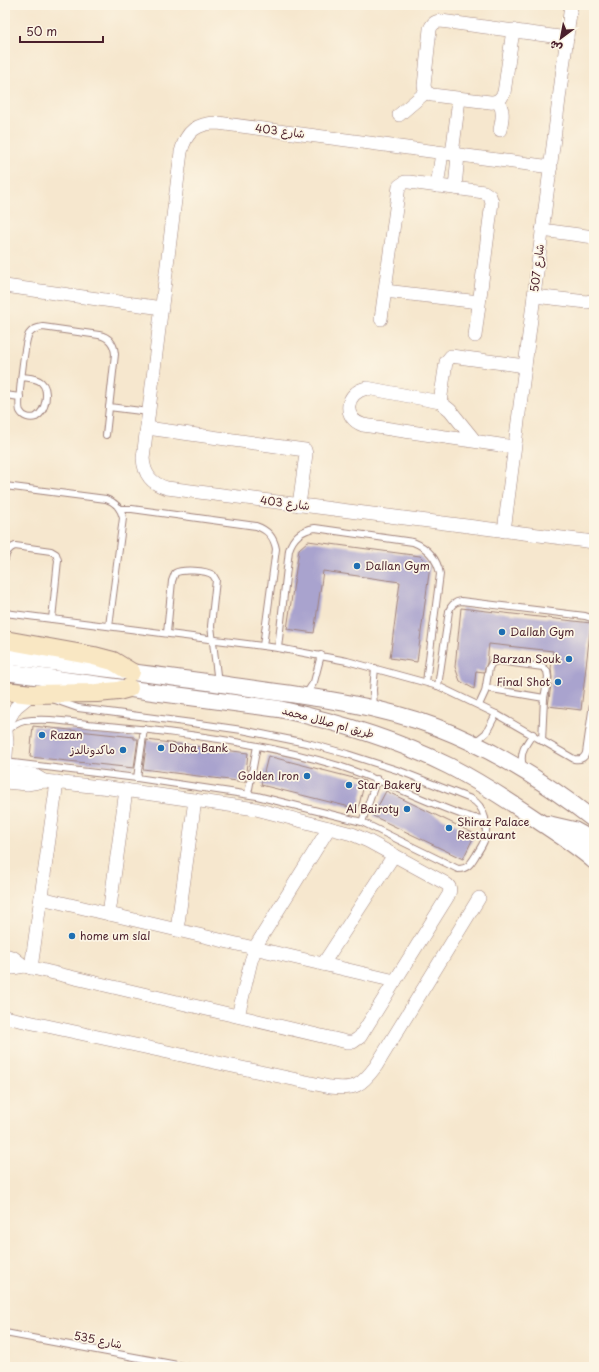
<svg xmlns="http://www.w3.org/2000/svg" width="599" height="1372" viewBox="0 0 599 1372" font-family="'Playpen Sans','Playpen Sans Arabic',sans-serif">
<rect width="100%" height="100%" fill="#fcf5e5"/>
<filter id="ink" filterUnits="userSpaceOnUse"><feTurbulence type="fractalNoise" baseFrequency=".025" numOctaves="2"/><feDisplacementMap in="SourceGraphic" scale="8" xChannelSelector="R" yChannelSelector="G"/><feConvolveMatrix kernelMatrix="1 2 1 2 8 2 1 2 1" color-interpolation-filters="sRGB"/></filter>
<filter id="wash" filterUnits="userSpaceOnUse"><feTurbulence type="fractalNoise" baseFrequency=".012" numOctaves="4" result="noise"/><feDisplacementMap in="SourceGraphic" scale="16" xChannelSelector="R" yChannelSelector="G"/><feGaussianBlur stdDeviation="0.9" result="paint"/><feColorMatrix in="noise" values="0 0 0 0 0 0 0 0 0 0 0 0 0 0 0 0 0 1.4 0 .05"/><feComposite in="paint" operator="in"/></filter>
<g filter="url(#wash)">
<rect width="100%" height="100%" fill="#f6e7ce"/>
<g id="blocks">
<!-- building -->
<g fill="#a9a3ce">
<path d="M308,541L420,556L430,566L417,662L390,658L400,582L323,571L314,633L287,629L299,549Z"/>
<path d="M461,608L591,623L581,710L548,706L552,678L551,669L553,651L489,644L487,663L484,672L476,671L474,689L460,681L455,667Z"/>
<path d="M33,726L134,737V739H138L134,768L30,757Z"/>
<path d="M147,740L248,753L245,782L143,769Z"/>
<path d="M268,756L365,781L358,809L261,785Z"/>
<path d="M386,791L475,834L463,859L373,816Z"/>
</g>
</g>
</g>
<g filter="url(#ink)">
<use href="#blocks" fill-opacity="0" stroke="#a0837c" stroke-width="1"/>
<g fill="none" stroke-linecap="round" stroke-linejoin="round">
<defs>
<g id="service">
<path d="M22,377C28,378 36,378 41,382C50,390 46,411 36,417C30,419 23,417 20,411C17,405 25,340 29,334C33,329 37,328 43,327L99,335C109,337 114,343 115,354L106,435"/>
<path d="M5,395L20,397"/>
<path d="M109,407L149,412"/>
<path d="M5,486L106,499C115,502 121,508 123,518L109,626"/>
<path d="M120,509H132L256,526C268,530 274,537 276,549L263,646"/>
<path d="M5,559C6,552 9,548 15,546L51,551L56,554L58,560L52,619"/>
<path d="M5,613L278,648L347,661L438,686L496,714L574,759C580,760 584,759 586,753L594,697"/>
<path d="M167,633L172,581L175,573C182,569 206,570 213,575L216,580L211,626L218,683"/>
<path d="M278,648L289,550C293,537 301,530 315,528L413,542C428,548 437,558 440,574L426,682"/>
<path d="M438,686L449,611C451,605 454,602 461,601L585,616L594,619"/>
<path d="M486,688L544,698"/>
<path d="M306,694L314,682L321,655"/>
<path d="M479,705L485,692L489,668L492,663L498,661L543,667L547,671L548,677L544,698L542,741"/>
<path d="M374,708L373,690L375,668"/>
<path d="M6,732C11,727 17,723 24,721C47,717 74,723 97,725C178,732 260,742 339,766C380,779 419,799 460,814L474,818L485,819"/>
<path d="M475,742L486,733L496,714"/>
<path d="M5,762L137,778L257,796L362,822L458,869C468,869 471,863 476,855C479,850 482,846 484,841C489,826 485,806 471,799L400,771L347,754L311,744L242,730L207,725L78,708L55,700"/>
<path d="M523,767C519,753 525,745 533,734"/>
<path d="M137,778L144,729"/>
<path d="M248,794L257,746"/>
<path d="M362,822L377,779"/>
<path d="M5,1333L188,1367"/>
</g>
<g id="minor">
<path d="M513,30L504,93C501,99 497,103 490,102L432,95L426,92L424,86L430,29C432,24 435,21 441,21L567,38"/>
<path d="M497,101C505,109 502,120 500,130"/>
<path d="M399,115L426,92"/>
<path d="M452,154L459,99"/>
<path d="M551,167L218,123C197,123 186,131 181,152L143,458C144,475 152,484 167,488L594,542"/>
<path d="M437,186L442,153"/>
<path d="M455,188L458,155"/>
<path d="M542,230L594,237"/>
<path d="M5,286L162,308"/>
<path d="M385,291L479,302"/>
<path d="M534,296L587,302L594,300"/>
<path d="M381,319L399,186L405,182H409L484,192L490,196L492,202L475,336"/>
<path d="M440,402L446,362L451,356L525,366"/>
<path d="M147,428L305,450L306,454L299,505"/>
<path d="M475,441L450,410L440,402L367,388C345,392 342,418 363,425L514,447"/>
<path d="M504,531L571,5"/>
<path d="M5,720L7,742L5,769"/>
<path d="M6,724L16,707L32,694"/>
<path d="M5,771L34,775L44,781"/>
<path d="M5,782L27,784L44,781L110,788L256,809L352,834L368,841L445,883C450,886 451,890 448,896L360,1037L353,1042H347L24,966L13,968H5"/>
<path d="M41,898L395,981"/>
<path d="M109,914L126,790"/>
<path d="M177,930L195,800"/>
<path d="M5,955L14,958L24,966"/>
<path d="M323,964L394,855"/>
<path d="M31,968L57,782"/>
<path d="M238,1016L251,961L257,944L329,828"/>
<path d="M5,1017L330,1087C355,1090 361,1086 376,1066L479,898"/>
</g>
<g id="tertiary">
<path d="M5,656C91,667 177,677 262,690C321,698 380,706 436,727C491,748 548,784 594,820"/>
<path d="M5,672L279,709C338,722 395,739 449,766C480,782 509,801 537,820C556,833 577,846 594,861"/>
<path d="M548,824L574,830L594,841"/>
</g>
<g id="secondary">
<path d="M5,640L94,656L113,661L131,672"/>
<path d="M5,691L32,694L97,693L118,691L129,688"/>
</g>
</defs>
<!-- service casing -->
<use href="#service" stroke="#a0837c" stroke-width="8"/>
<!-- minor casing -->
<use href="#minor" stroke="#a0837c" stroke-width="14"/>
<!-- tertiary casing -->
<use href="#tertiary" stroke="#a0837c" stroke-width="18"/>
<!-- secondary casing -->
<use href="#secondary" stroke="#a0837c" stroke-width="20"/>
<!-- service -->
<use href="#service" stroke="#fff" stroke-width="6"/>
<!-- minor -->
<use href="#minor" stroke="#fff" stroke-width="13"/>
<!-- tertiary -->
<use href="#tertiary" stroke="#fff" stroke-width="16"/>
<!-- secondary -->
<use href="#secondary" stroke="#f9e7c3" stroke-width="18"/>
</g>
</g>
<!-- markers -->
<g fill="#1f6fb2" stroke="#fcf5e5" stroke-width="1.5">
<circle cx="357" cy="566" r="4"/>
<circle cx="502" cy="632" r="4"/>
<circle cx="569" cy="659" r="4"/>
<circle cx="558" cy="682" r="4"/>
<circle cx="42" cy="735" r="4"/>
<circle cx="161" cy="748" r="4"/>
<circle cx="123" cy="750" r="4"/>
<circle cx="307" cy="776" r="4"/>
<circle cx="349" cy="785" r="4"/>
<circle cx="407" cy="809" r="4"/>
<circle cx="449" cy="828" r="4"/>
<circle cx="72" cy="936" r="4"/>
</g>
<g text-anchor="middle" stroke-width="3.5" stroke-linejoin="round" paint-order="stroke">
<!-- street labels -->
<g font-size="11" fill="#4a1f2b" stroke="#fcf5e5">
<text transform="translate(280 131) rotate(7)" y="4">شارع 403</text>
<text transform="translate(537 268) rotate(-83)" y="4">شارع 507</text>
<text transform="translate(285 503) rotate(7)" y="4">شارع 403</text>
<text transform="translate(328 722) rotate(15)" y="4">طريق ام صلال محمد</text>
<text transform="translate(98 1340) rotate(11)" y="4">شارع 535</text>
</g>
<!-- poi labels -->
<g font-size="11" fill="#4a1f2b" stroke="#fcf5e5" text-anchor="start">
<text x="365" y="570">Dallan Gym</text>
<text x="510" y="636">Dallah Gym</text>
<text x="561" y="663" text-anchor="end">Barzan Souk</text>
<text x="550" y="686" text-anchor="end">Final Shot</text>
<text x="50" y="739">Razan</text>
<text x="169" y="752">Doha Bank</text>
<text x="115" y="754" text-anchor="end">ماكدونالدز</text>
<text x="299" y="780" text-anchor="end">Golden Iron</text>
<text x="357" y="789">Star Bakery</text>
<text x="399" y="813" text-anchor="end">Al Bairoty</text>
<text x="457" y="826">Shiraz Palace<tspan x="457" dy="13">Restaurant</tspan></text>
<text x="80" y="940">home um slal</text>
</g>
</g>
<!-- margin -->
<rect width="599" height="1372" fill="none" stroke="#fcf5e5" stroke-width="20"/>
<!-- north arrow -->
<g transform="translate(561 38) rotate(212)" stroke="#fcf5e5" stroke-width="3" paint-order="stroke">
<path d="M0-3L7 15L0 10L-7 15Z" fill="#4a1f2b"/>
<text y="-6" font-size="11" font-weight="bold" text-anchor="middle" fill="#4a1f2b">ش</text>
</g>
<!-- scale -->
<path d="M20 36v6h83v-6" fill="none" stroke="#4a1f2b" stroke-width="2"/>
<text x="26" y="36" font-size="12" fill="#4a1f2b" stroke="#fcf5e5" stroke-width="3" paint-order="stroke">50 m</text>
</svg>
